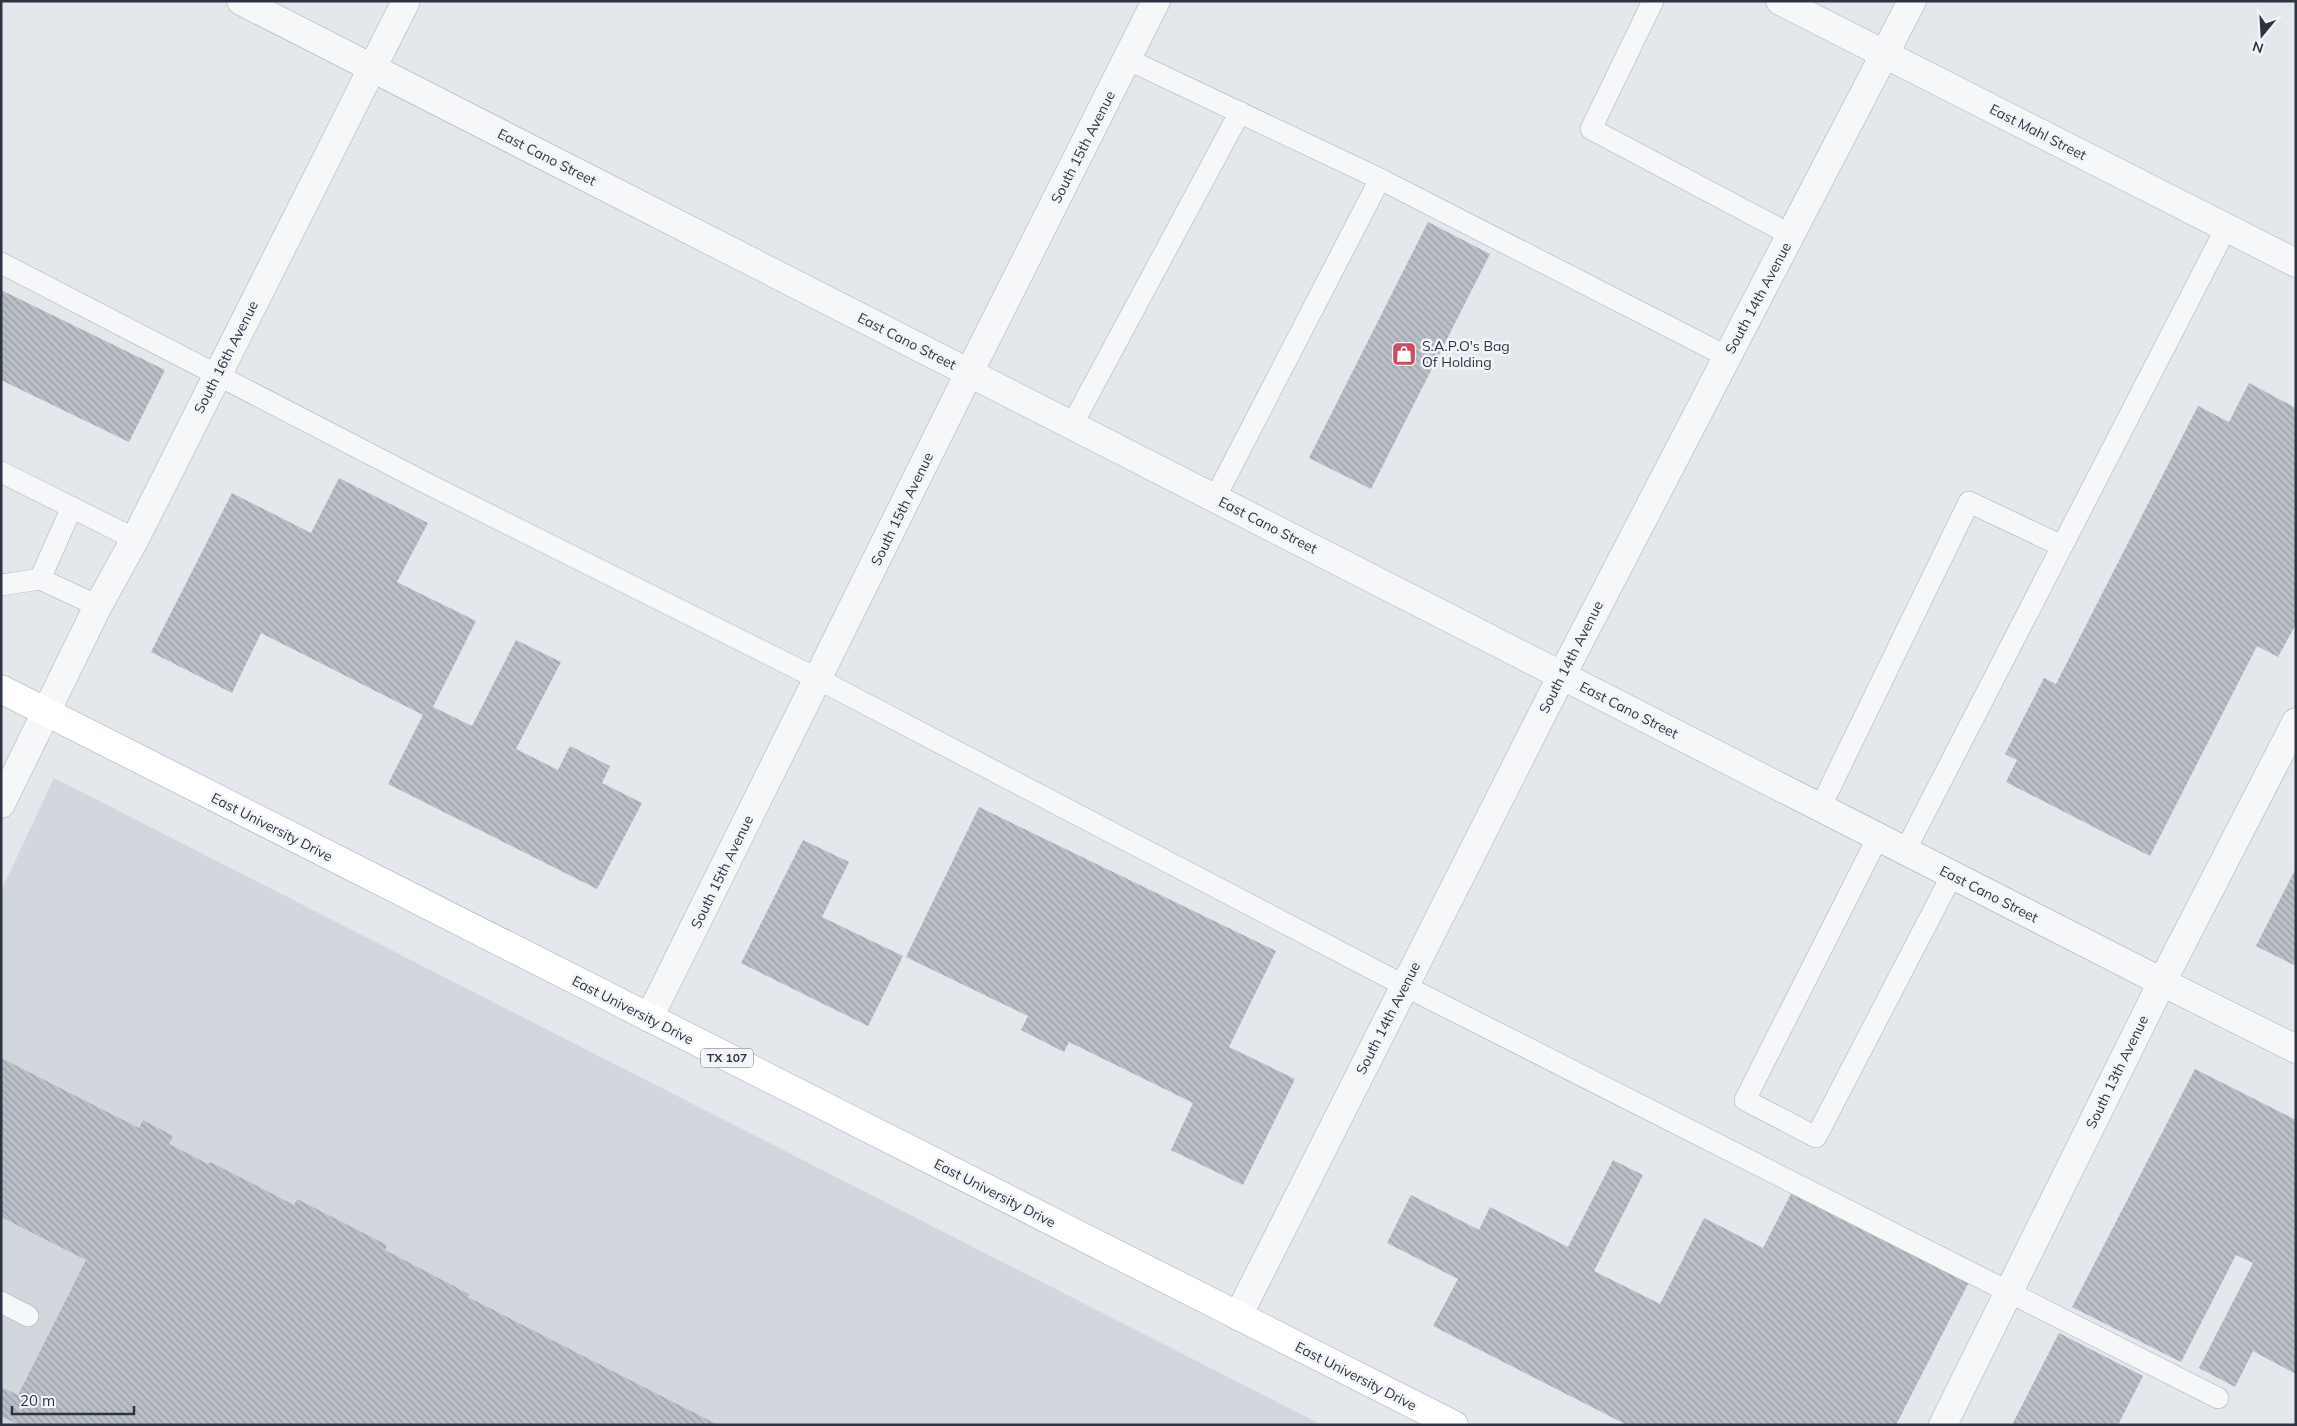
<svg xmlns="http://www.w3.org/2000/svg" width="2297" height="1426" viewBox="0 0 2297 1426" font-family="Mulish,sans-serif">
<defs>
<pattern id="building-back-hatch" width="6" height="6" patternUnits="userSpaceOnUse" patternTransform="scale(1.25)"><rect width="6" height="6" fill="#bbc0c8"/><path d="M-1 5l2 2M0 0l6 6M5-1l2 2" fill="none" stroke="#989da4"/></pattern>
</defs>
<rect width="100%" height="100%" fill="#e4e7eb"/>
<!-- built -->
<path fill="#d2d6dd" d="M54,778L1322,1425H1V891Z"/>
<!-- building -->
<g fill="url(#building-back-hatch)">
<path d="M1428,222L1490,254L1371,489L1309,458Z"/>
<path d="M1,290L165,370L129,442L1,380Z"/>
<path d="M2249,383L2296,408V624L2278,657L2257,646L2150,856L2006,782L2017,760L2005,754L2044,678L2056,684L2198,406L2229,422Z"/>
<path d="M339,478L428,523L397,582L476,621L433,707L472,726L516,640L561,662L516,749L558,770L570,746L610,766L602,783L642,803L597,889L388,784L423,715L261,633L232,693L151,652L232,493L311,533Z"/>
<path d="M979,807L1276,951L1229,1047L1295,1079L1243,1185L1171,1150L1193,1103L1069,1042L1064,1052L1021,1030L1028,1016L906,957Z"/>
<path d="M803,840L849,862L822,917L903,956L868,1026L741,963Z"/>
<path d="M2296,868V966L2256,946Z"/>
<path d="M1,1058L139,1128L143,1120L173,1136L169,1144L208,1164L210,1162L294,1205L297,1199L387,1245L385,1250L469,1294L468,1297L718,1425H19L1,1416V1387L18,1395L86,1260L1,1217Z"/>
<path d="M2195,1069L2296,1120V1374L2253,1351L2235,1387L2199,1368L2253,1263L2236,1255L2181,1362L2072,1307Z"/>
<path d="M1613,1160L1643,1175L1594,1271L1660,1304L1704,1218L1763,1248L1793,1190L1970,1280L1896,1425H1627L1433,1326L1458,1279L1387,1243L1411,1195L1479,1230L1490,1207L1568,1247Z"/>
<path d="M2059,1333L2143,1376L2118,1425H2012Z"/>
</g>
<g fill="none" stroke-linecap="round" stroke-linejoin="round">
<defs>
<g id="service">
<path d="M1653,1L1591,129L1791,235"/>
<path d="M1127,59L1380,179L1215,498"/>
<path d="M1380,179L1728,357"/>
<path d="M1,263L424,482L818,679L1405,986L2218,1398"/>
<path d="M1072,425L1240,112"/>
<path d="M1,472L135,539"/>
<path d="M72,507L40,579L98,606"/>
<path d="M1,585L40,579"/>
<path d="M1820,808L1969,502L2062,546"/>
<path d="M1878,837L1745,1100L1816,1137L1952,875"/>
<path d="M1905,851L2226,228"/>
<path d="M1,1302L28,1316"/>
</g>
<g id="minor">
<path d="M241,1L2162,982L2296,1049"/>
<path d="M1780,1L2296,263"/>
<path d="M1,804L98,606L135,539L406,1"/>
<path d="M649,1018L969,373L1156,1"/>
<path d="M1238,1316L1562,675L1912,1"/>
<path d="M1943,1425L2162,982L2296,722"/>
</g>
<path id="primary" d="M1,689L1454,1425"/>
</defs>
<!-- service casing -->
<use href="#service" stroke="#a9aeb5" stroke-width="22"/>
<!-- minor casing -->
<use href="#minor" stroke="#a9aeb5" stroke-width="29"/>
<!-- primary casing -->
<use href="#primary" stroke="#a3abb7" stroke-width="29"/>
<!-- service -->
<use href="#service" stroke="#f6f7f9" stroke-width="21"/>
<!-- minor -->
<use href="#minor" stroke="#f6f7f9" stroke-width="28"/>
<!-- primary -->
<use href="#primary" stroke="#fff" stroke-width="28"/>
</g>
<!-- icons -->
<defs>
<symbol id="shop-square" viewBox="-11 -11 22 22"><rect x="-9" y="-9" width="18" height="18" rx="4" fill="#cc4d5e" stroke="#f3f5f8"/><path d="M-5-2.5h2.3a2.7 3.5 0 0 1 5.4 0H5L5.5 6h-11ZM-1.5-2.5h3a1.5 2.3 0 0 0-3 0Z" fill="#fff"/></symbol>
</defs>
<g fill-rule="evenodd">
<use href="#shop-square" x="1390" y="340" width="28" height="28"/>
</g>
<g text-anchor="middle" stroke-width="5" stroke-linejoin="round" paint-order="stroke">
<!-- shield labels -->
<rect fill="#f3f5f8" stroke="#686e79" stroke-width="1" x="701" y="1048.5" width="52" height="19" rx="4"/>
<g font-size="12" font-weight="bold" fill="#2c3443">
<text x="727" y="1062">TX 107</text>
</g>
<!-- street labels -->
<g font-size="14" fill="#2c3443" stroke="#f3f5f8">
<text transform="translate(2038 132) rotate(27)" y="5">East Mahl Street</text>
<text transform="translate(1083 147) rotate(-63)" y="5">South 15th Avenue</text>
<text transform="translate(547 157) rotate(27)" y="5">East Cano Street</text>
<text transform="translate(1758 298) rotate(-62)" y="5">South 14th Avenue</text>
<text transform="translate(907 341) rotate(27)" y="5">East Cano Street</text>
<text transform="translate(226 357) rotate(-63)" y="5">South 16th Avenue</text>
<text transform="translate(902 509) rotate(-64)" y="5">South 15th Avenue</text>
<text transform="translate(1268 525) rotate(27)" y="5">East Cano Street</text>
<text transform="translate(1571 657) rotate(-63)" y="5">South 14th Avenue</text>
<text transform="translate(1629 710) rotate(27)" y="5">East Cano Street</text>
<text transform="translate(272 827) rotate(27)" y="5">East University Drive</text>
<text transform="translate(722 872) rotate(-64)" y="5">South 15th Avenue</text>
<text transform="translate(1989 894) rotate(27)" y="5">East Cano Street</text>
<text transform="translate(633 1010) rotate(27)" y="5">East University Drive</text>
<text transform="translate(1388 1018) rotate(-63)" y="5">South 14th Avenue</text>
<text transform="translate(2117 1072) rotate(-64)" y="5">South 13th Avenue</text>
<text transform="translate(995 1193) rotate(27)" y="5">East University Drive</text>
<text transform="translate(1356 1376) rotate(27)" y="5">East University Drive</text>
</g>
<!-- poi labels -->
<g font-size="14" fill="#2c3443" stroke="#f3f5f8" text-anchor="start">
<text x="1422" y="351">S.A.P.O's Bag<tspan x="1422" dy="16">Of Holding</tspan></text>
</g>
</g>
<!-- border -->
<rect width="2297" height="1426" fill="none" stroke="#2c3443" stroke-width="5"/>
<!-- north arrow -->
<g transform="translate(2262 35) rotate(198)" stroke="#f3f5f8" stroke-width="4" paint-order="stroke">
<path d="M0-4L9 19L0 12L-9 19Z" fill="#2c3443"/>
<text y="-8" font-size="14" font-weight="bold" text-anchor="middle" fill="#2c3443">N</text>
</g>
<!-- scale -->
<path d="M12 1406v8h122v-8" fill="none" stroke="#2c3443" stroke-width="2.5"/>
<text x="20" y="1406" font-size="15" fill="#2c3443" stroke="#f3f5f8" stroke-width="4" paint-order="stroke">20 m</text>
</svg>
